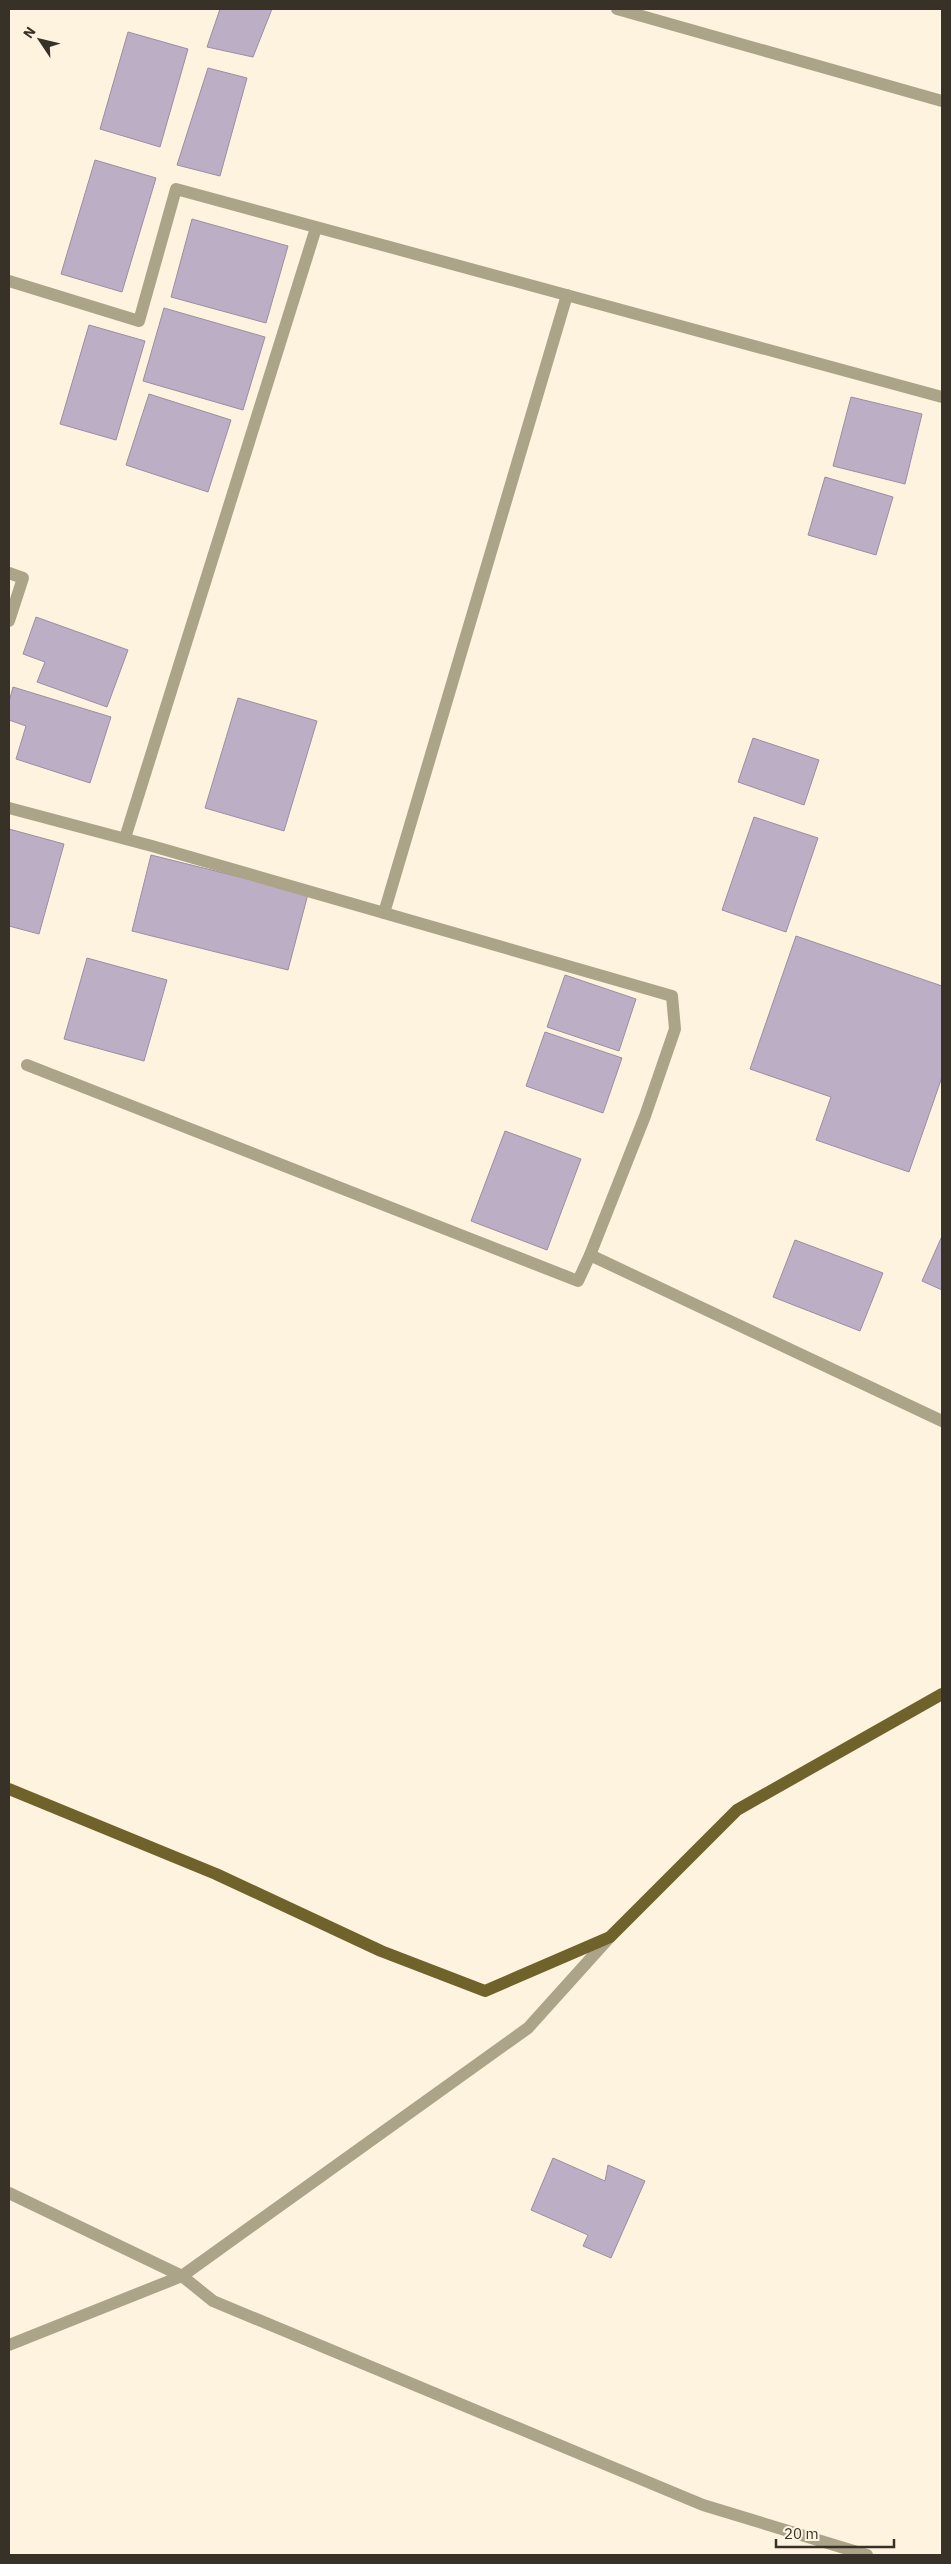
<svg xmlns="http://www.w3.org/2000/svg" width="951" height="2564" viewBox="0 0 951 2564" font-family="'IBM Plex Sans',sans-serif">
<rect width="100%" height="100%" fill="#fef3df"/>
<!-- building -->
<g fill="#bcaec5" stroke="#9b8ea4">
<path d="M220,9H272L253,57L207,47Z"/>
<path d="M128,32L188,49L160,147L100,129Z"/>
<path d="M208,68L247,78L220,176L177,165Z"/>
<path d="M95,160L156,178L122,292L61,274Z"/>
<path d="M192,219L288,246L266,323L171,297Z"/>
<path d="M164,308L265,337L243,410L143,381Z"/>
<path d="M89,325L145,341L116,440L60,424Z"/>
<path d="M149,394L231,420L208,492L126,465Z"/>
<path d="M851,397L922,414L905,484L833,466Z"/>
<path d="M825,477L893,497L876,555L808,535Z"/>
<path d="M36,617L128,650L107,707L37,682L45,662L23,654Z"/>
<path d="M13,687L111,717L90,783L16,759L26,726L9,720V702Z"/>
<path d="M238,698L317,721L284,831L205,808Z"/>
<path d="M753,738L819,760L804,805L738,782Z"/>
<path d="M754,817L818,838L786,932L722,910Z"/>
<path d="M9,829L64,844L39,934L9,926Z"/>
<path d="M151,855L308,894L288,970L132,931Z"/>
<path d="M796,936L942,986V1077L909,1172L816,1140L831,1097L750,1069Z"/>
<path d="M87,958L167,980L144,1061L64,1039Z"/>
<path d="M565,975L636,999L619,1051L547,1027Z"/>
<path d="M545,1032L622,1058L603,1113L526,1086Z"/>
<path d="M505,1131L581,1159L547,1250L471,1221Z"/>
<path d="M942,1236V1290L922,1281Z"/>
<path d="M795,1240L883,1273L860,1331L773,1297Z"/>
<path d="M553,2158L605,2181L608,2165L645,2181L611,2258L583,2246L588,2235L531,2210Z"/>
</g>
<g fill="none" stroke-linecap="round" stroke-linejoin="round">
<!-- minor -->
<g stroke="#aca488" stroke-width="12">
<path d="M617,9L942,101"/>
<path d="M9,281L139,321L176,189L942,397"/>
<path d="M9,573L23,578L9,621"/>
<path d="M9,808L152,846L672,996L675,1029L645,1116L590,1255L942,1421"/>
<path d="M125,838L316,228"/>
<path d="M384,913L567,295"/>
<path d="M27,1065L578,1281L590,1255"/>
<path d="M9,2193L182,2276L213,2301L703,2505L867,2555"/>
</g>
<!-- tertiary -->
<path stroke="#aca488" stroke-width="12" d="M9,2345L182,2276L528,2028L610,1937"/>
<!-- primary -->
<path stroke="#70622b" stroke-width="12" d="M9,1789L216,1874L381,1951L485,1991L610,1937L737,1810L942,1694"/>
</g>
<!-- border -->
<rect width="951" height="2564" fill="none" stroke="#373128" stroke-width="20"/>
<!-- north arrow -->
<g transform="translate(40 40) rotate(305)" stroke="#fef3df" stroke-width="4" paint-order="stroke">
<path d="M0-4L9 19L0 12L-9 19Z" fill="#373128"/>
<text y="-8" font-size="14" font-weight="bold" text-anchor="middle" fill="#373128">N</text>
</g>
<!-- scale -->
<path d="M776 2539v8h118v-8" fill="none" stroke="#373128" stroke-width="2.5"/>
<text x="784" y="2539" font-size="15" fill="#373128" stroke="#fef3df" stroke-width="4" paint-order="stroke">20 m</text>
</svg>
